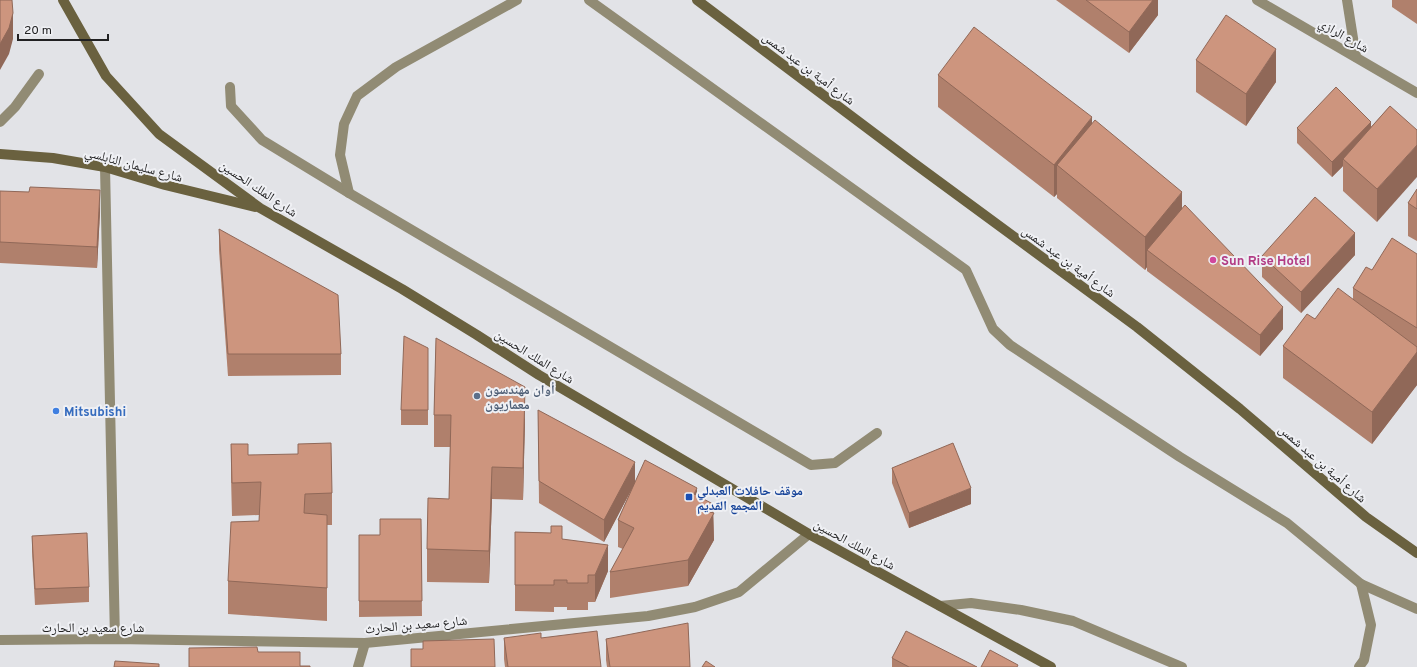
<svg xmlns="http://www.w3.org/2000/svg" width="1417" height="667" viewBox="0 0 1417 667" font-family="Overpass,'Noto Naskh Arabic',sans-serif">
<rect width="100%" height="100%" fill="#e2e3e7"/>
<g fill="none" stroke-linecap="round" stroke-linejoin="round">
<!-- service -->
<g stroke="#918b74" stroke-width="10">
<path d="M589,0L966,270L993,329L1010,345L1180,457L1287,523L1361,584L1417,609"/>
<path d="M230,87L231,106L262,140L349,193L811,465L835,463L877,433"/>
<path d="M0,122L15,107L39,74"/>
<path d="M349,193L340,155L344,124L357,96L396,67L517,0"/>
<path d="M940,606L971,603L1021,610L1073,621L1182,667"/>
<path d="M1359,667L1364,660L1371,625L1361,584"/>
</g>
<!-- minor -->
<g stroke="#918b74" stroke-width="10">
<path d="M105,167L115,639"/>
<path d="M0,640L115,639L365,643L648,616L695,607L739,592L809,534"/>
<path d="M358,667L365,643"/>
</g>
<!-- tertiary -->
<g stroke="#918b74" stroke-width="10">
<path d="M1257,0L1417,93"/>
<path d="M1347,0L1356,57"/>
</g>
<!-- secondary -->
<g stroke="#6a613f" stroke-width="10">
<path d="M63,0L106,76L159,134L260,208L402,289L477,335L539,375L809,534L1051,667"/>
<path d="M697,0L911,161L1137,327L1240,409L1366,517L1417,553"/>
<path d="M0,154L53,158L105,167L165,185L255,207"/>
</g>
</g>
<!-- wall -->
<g fill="#b0806c">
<path d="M1056,0H1158V15L1129,53Z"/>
<path d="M1392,0H1417V24L1392,7Z"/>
<path d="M1196,60L1276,82L1246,126L1196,92Z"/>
<path d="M938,75L1092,125L1182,209L1283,329L1260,356L1147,271V267L1145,270L1057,198V194L1054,197L938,107Z"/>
<path d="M1390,106L1377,222L1343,191V166L1332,177L1297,143V128L1371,127Z"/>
<path d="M1417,189V241L1408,236V203Z"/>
<path d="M0,191L100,212L97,268L0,263Z"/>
<path d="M219,229L341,354V375L228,376L219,250Z"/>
<path d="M1417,254V385L1372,444L1283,378V346L1315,319L1353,300V288L1372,270Z"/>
<path d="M1355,255L1301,313L1262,277V256Z"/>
<path d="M436,338L525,419L523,500L492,499L489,583L427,582V549L449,499L450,447H434V415Z"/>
<path d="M428,348V425H401V410Z"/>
<path d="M538,410L635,482L697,495L713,513L714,540L688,586L610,598V572L623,549L618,547V520L632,488L604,542L539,503Z"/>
<path d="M231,444L248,455L332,493V525H327V621L228,614V581L259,521V515L232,516L231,477Z"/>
<path d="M892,468L971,504L909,528L892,483Z"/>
<path d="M421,519L422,616L359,617V535H380Z"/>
<path d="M515,532L551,533L562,539L608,571L595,602H588V610H567V607H554V612L515,611Z"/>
<path d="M32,536L89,587V602L35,605L32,551Z"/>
<path d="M504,638H541L601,667H505L504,659Z"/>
<path d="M606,639L690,667H607L606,660Z"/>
<path d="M892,658L977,667H892Z"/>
</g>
<!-- shaded-wall -->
<g fill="#906858">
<path d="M1153,0H1158V15L1129,53V32Z"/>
<path d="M13,13V39L9,54L0,70V44Z"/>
<path d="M1276,49V82L1246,126V94Z"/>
<path d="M1092,117V150L1057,165V194L1054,197V165Z"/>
<path d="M1371,122V137L1343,159V166L1332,177V162Z"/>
<path d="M1417,145V177L1377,222V189Z"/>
<path d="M100,190V212L97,268V247Z"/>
<path d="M1182,192V224L1147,250V267L1145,270V237Z"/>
<path d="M1355,233V255L1301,313V292Z"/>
<path d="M1283,307V329L1260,356V335Z"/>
<path d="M1417,352V385L1372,444V412Z"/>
<path d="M525,387V419L523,500V468Z"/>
<path d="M635,462V483L604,542V520Z"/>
<path d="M492,467V499L489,583V551Z"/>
<path d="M697,488V515L694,494Z"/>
<path d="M971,488V504L909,528V513Z"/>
<path d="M713,504L714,540L688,586V560L710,512Z"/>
<path d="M608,545V571L595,602V575Z"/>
</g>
<!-- building -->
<g fill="#cd957e" stroke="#906858">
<path d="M0,0H12L13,13L9,28L0,44Z"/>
<path d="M1086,0H1153L1129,32Z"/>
<path d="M1226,15L1276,49L1246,94L1196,60Z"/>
<path d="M974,27L1092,117L1054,165L938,75Z"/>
<path d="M1336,87L1371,122L1332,162L1297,128Z"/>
<path d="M1390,106L1417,130V145L1377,189L1343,159Z"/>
<path d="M1095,120L1182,192L1145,237L1057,165Z"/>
<path d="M30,187L100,190L97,247L0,242V191L29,192Z"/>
<path d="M1417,189V209L1408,203Z"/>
<path d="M1315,197L1355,233L1301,292L1262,256Z"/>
<path d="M1185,205L1283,307L1260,335L1147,250Z"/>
<path d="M219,229L338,295L341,354H228Z"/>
<path d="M1392,238L1417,254V328L1353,288L1366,267L1372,270Z"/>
<path d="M1338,288L1417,347V352L1372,412L1283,346L1307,314L1315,319Z"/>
<path d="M404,336L428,348V410H401Z"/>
<path d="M436,338L525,387L523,468L492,467L489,551L427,549L428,498L449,499L451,415H434Z"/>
<path d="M538,410L635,462L604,520L539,481Z"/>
<path d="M331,443L332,493L305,494L304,513L327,515V588L228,581L231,522L259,521L261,482L232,483L231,444H248V455L298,454V444Z"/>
<path d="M953,443L971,488L909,513L892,468Z"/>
<path d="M645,460L697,488L694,494L713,504L710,512L714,513L688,560L610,572L634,528L618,520Z"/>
<path d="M380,519H421L422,601H359V535H380Z"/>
<path d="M551,526H562V539L608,545L595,575H588V583H567V580H554V585H515V532L551,533Z"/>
<path d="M87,533L89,587L35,589L32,536Z"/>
<path d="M688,623L690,667H610L606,639Z"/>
<path d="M597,631L601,667H508L504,638L541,633V638Z"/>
<path d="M906,631L977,667H909L892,658Z"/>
<path d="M494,639L495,667H411V649H423V641Z"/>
<path d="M257,647L258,652H300V666H310V667H189V648Z"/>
<path d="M990,650L1018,665L1017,667H981Z"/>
<path d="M115,661L159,664V667H114Z"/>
<path d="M706,661L715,667H702Z"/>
</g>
<!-- markers -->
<circle fill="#d1479c" stroke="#eff0f4" stroke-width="1.5" cx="1213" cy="260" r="4"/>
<circle fill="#5c6f8a" stroke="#eff0f4" stroke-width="1.5" cx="477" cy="396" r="4"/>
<circle fill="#3f7fe0" stroke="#eff0f4" stroke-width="1.5" cx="56" cy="411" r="4"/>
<rect fill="#1a4fb4" stroke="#eff0f4" stroke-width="1.5" x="685" y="493" width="8" height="8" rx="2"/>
<g text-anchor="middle" stroke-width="4" stroke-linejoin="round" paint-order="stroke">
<!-- street labels -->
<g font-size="13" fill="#212122" stroke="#eff0f4">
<text transform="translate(1344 35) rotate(30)" y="5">شارع الرازي</text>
<text transform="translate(809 68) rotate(37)" y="5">شارع أمية بن عبد شمس</text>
<text transform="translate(134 164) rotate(15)" y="5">شارع سليمان النابلسي</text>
<text transform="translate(259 188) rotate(34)" y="5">شارع الملك الحسين</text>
<text transform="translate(1069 261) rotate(36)" y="5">شارع أمية بن عبد شمس</text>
<text transform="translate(535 356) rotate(32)" y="5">شارع الملك الحسين</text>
<text transform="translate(1323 463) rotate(41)" y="5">شارع أمية بن عبد شمس</text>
<text transform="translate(855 544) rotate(29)" y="5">شارع الملك الحسين</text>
<text transform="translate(416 624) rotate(-5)" y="5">شارع سعيد بن الحارث</text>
<text x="93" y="632">شارع سعيد بن الحارث</text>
</g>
<!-- hotel labels -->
<g font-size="13" font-weight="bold" fill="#b23c85" stroke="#eff0f4" text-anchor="start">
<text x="1221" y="265">Sun Rise Hotel</text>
</g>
<!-- service labels -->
<g font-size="13" font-weight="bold" fill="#4e5e75" stroke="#eff0f4" text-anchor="start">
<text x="485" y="394">أوان مهندسون<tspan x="485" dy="15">معماريون</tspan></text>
</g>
<!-- shop labels -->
<g font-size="13" font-weight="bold" fill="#366cbe" stroke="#eff0f4" text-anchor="start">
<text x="64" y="416">Mitsubishi</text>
</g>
<!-- transit labels -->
<g font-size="13" font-weight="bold" fill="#164399" stroke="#eff0f4" text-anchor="start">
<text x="697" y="495">موقف حافلات العبدلي<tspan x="697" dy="15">المجمع القديم</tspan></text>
</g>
</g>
<!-- scale -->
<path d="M18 34v6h90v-6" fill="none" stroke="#212122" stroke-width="2"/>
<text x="24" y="34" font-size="12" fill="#212122" stroke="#eff0f4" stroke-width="3" paint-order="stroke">20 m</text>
</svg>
